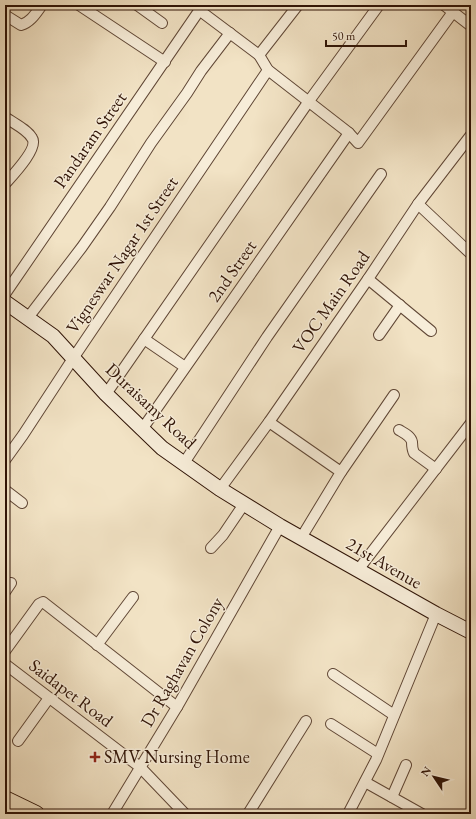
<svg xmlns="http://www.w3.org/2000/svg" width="476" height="819" viewBox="0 0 476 819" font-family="'EB Garamond',serif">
<rect width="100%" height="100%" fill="#f2e3c5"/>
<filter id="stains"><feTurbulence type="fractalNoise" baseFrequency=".005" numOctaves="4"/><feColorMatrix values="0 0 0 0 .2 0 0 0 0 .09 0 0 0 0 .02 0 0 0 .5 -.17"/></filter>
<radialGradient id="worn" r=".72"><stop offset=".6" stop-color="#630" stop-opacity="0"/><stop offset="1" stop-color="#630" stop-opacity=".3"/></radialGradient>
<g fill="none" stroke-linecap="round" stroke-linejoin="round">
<defs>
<g id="street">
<path d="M79,5L165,62"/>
<path d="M137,5L162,23"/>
<path d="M444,5L471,26"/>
<path d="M199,10L259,55L268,70L349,133L358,143L453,12"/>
<path d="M5,15L21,25C31,22 36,13 42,5"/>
<path d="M259,55L298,5"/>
<path d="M5,117C13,123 27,129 32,138C39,148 12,176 5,184"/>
<path d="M418,204L471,254"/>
<path d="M368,279L431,331"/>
<path d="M5,294L203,5"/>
<path d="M27,319L82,247L110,207L151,143L187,93L201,71L230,33"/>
<path d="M379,335L400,305"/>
<path d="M144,339L185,367"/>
<path d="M106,394L309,101L379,5"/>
<path d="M269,422L341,472L394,395"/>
<path d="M143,428L349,133"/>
<path d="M399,430C404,433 411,436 412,442C412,447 412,449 414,453L436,469"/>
<path d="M5,460L23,435L74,357L268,70"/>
<path d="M188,467L184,463L267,337L381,174"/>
<path d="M220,489L269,422L368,279L418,204L471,135"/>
<path d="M5,490L22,503"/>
<path d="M301,538L341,472"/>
<path d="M211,548L223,535L244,504"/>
<path d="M358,570L471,423"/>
<path d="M5,592L11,583"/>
<path d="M97,645L133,597"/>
<path d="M5,651L39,604L43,602L177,707"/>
<path d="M5,664L140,767L185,814"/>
<path d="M333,674L394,715"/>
<path d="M331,724L378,754"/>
<path d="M18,741L49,698"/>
<path d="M365,782L422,814"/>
<path d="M392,797L406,765"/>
<path d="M112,814L177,707L280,526"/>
<path d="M248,814L306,721"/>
<path d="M348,814L376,760L436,614"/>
</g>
<path id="secondary" d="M5,302L53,336L106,394L162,448L220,489L280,526L436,614L471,632"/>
<path id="primary" d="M5,799L36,814"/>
</defs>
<!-- street casing -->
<use href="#street" stroke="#604736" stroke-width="12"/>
<!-- secondary casing -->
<use href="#secondary" stroke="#2f1306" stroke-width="16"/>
<!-- primary casing -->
<use href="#primary" stroke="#2f1306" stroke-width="18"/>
<!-- street -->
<use href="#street" stroke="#f7edd9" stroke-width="10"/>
<!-- secondary -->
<use href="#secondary" stroke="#f7edd9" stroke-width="14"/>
<!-- primary -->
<use href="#primary" stroke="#f2e3c5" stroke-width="16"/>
<defs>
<path id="rail" d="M5,811L10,814"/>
</defs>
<!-- rail casing -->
<use href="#rail" stroke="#2f1306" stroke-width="4.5"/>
<!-- rail -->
<use href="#rail" stroke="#f7edd9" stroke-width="3" stroke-dasharray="9" stroke-linecap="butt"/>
</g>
<!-- markers -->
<path fill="#8f2418" stroke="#f7edd9" stroke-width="1.5" d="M93 751h4v4h4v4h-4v4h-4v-4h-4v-4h4z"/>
<g text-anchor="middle" stroke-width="3" stroke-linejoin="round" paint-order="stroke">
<!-- street labels -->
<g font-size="18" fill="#2f1306" stroke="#f7edd9">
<text transform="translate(90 140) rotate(-55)" y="6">Pandaram Street</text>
<text transform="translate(122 255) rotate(-56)" y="6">Vigneswar Nagar 1st Street</text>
<text transform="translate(232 271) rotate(-55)" y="6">2nd Street</text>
<text transform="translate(331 302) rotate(-55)" y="6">VOC Main Road</text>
<text transform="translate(151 406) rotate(43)" y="6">Duraisamy Road</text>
<text transform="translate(384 563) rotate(30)" y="6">21st Avenue</text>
<text transform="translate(182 662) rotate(-60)" y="6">Dr Raghavan Colony</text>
<text transform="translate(71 693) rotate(37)" y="6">Saidapet Road</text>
</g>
<!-- poi labels -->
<g font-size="18" fill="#2f1306" stroke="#f7edd9" text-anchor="start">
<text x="104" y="763">SMV Nursing Home</text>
</g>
</g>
<!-- margin -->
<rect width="476" height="819" fill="none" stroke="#f2e3c5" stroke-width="20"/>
<rect x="6" y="6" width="464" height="807" fill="none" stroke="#2f1306" stroke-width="2"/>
<rect x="10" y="10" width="456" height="799" fill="none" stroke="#2f1306"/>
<!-- north arrow -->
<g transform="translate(434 777) rotate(305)" stroke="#f7edd9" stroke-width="3" paint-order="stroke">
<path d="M0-3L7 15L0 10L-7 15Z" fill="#2f1306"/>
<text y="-6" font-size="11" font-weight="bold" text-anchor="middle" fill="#2f1306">N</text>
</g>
<!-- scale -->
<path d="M326 40v6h80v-6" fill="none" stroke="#2f1306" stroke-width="2"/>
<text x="332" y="40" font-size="12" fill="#2f1306" stroke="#f7edd9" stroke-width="3" paint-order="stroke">50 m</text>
<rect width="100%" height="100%" filter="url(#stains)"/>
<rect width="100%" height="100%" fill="url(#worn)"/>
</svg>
